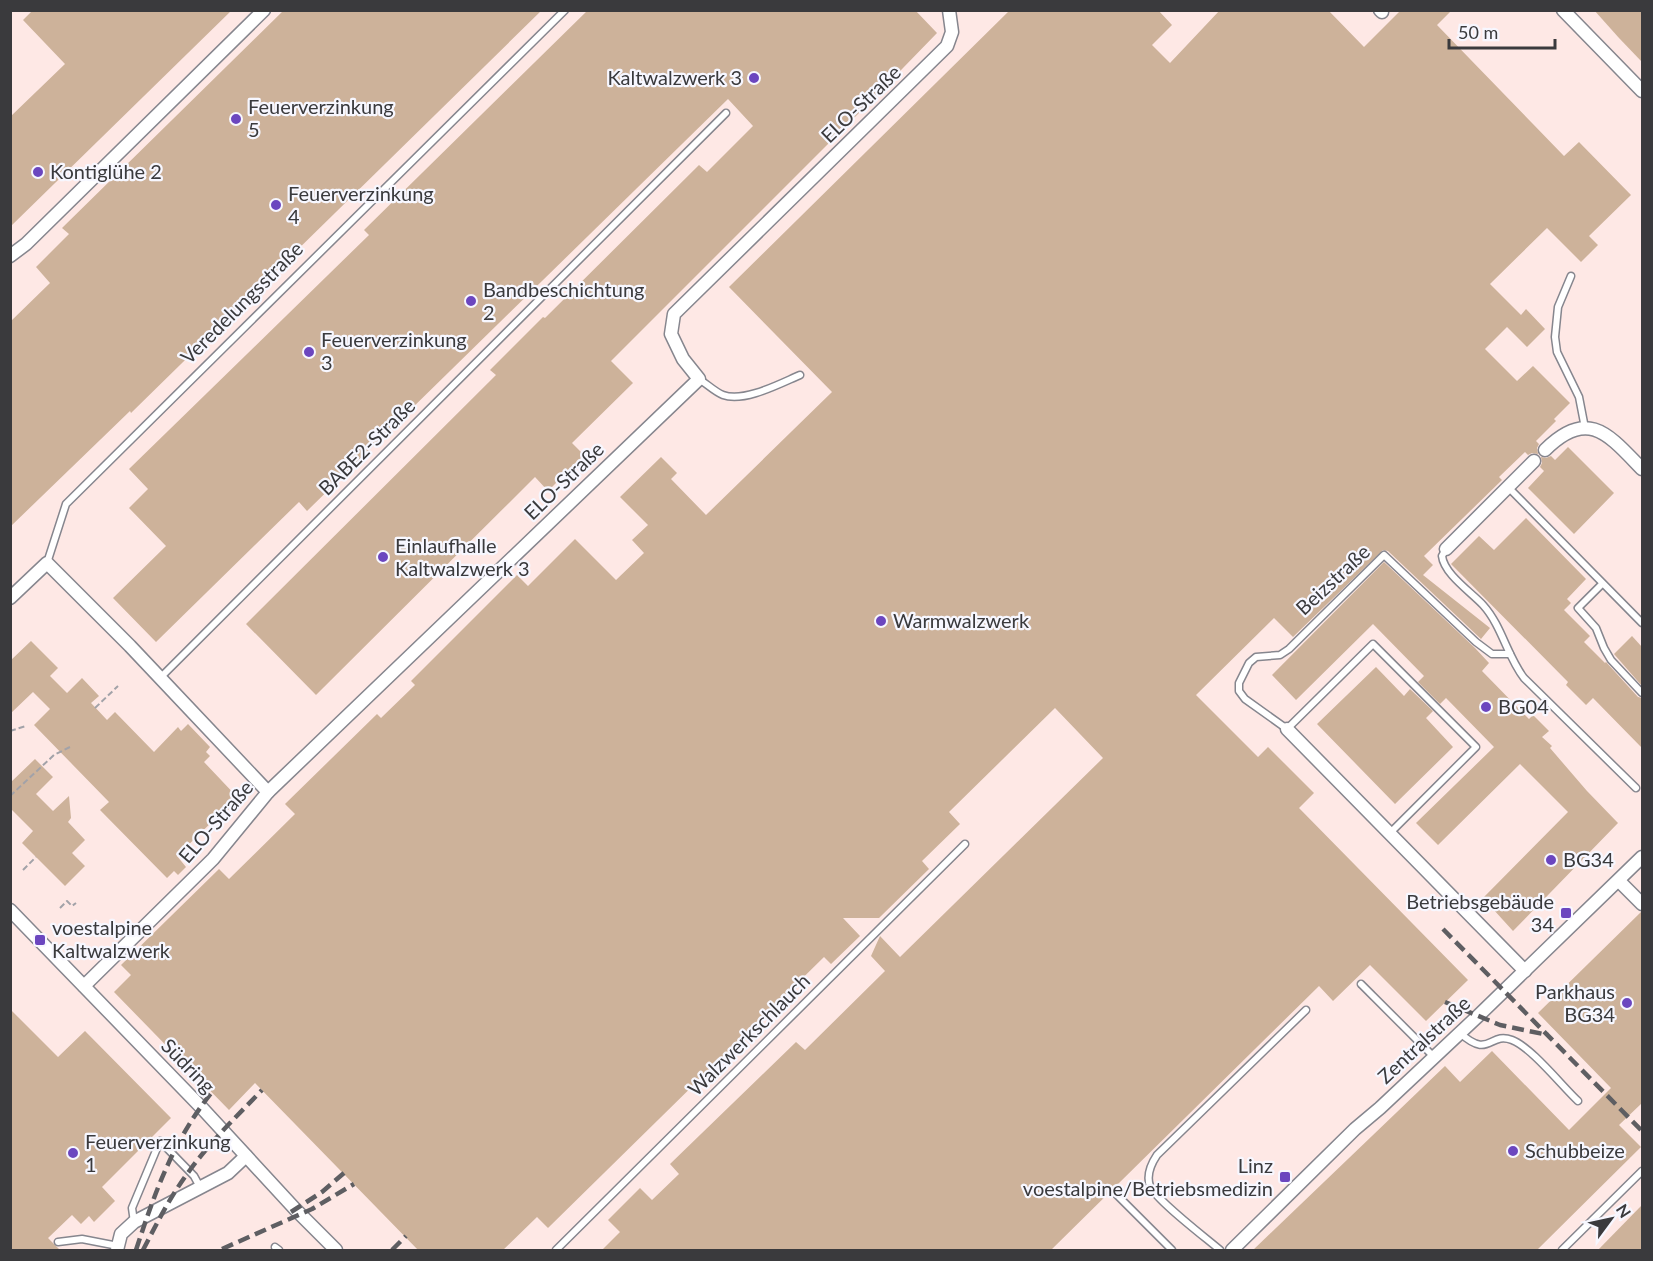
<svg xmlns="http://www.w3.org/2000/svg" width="1653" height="1261" viewBox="0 0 1653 1261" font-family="Lato,sans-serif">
<rect width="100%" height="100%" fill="#f7f7ff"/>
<!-- industrial -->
<path fill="#fee8e5" d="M10,11H1642V1250H11Z"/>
<!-- building -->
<g fill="#cdb29a">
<path d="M33,10H232L10,227V117L65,64L23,20Z"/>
<path d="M284,10H542L131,413L130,411L10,527V322L50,283L36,267L69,234L62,228Z"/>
<path d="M588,10H915L937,33L870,102L611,361L633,383L572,443L584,455L548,491L535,477L316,695L246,624L496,375L490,370L543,317L545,318L699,165L707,172L753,126L728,99L307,511L299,502L156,642L113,598L166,546L129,508L148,489L129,469L369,235L364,230Z"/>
<path d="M1010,10H1158L1172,25L1152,45L1170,63L1220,10H1328L1364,47L1401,10H1452L1437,25L1564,156L1579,142L1631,195L1589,236L1598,245L1581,262L1547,228L1490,284L1521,315L1526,309L1545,329L1527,347L1507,327L1485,349L1517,381L1533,366L1570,403L1554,419L1556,421L1536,441L1539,444L1537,448L1538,454L1532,453L1528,455L1525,452L1499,477L1502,480L1424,556L1433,565L1423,575L1490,628L1481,639L1388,551L1383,550L1293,637L1274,618L1196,695L1258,757L1268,747L1314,793L1299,808L1468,980L1426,1021L1370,965L1333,1001L1319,986L1050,1251H601L620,1232L608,1220L640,1188L652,1200L679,1174L670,1164L796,1042L805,1050L885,971L871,956L880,936L900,957L1103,758L1055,708L949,812L960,824L922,861L929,869L879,918H843L860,936L831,964L824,957L548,1228L537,1217L502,1251H419L255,1083L229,1110L114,992L131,975L121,965L219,869L229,879L295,814L285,804L377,714L381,718L415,685L411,681L517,575L528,586L575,539L616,580L644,553L632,540L648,525L620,497L661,457L677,473L671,479L706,515L832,392L729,287Z"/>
<path d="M1594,10H1642V62L1619,38Z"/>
<path d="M1568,447L1614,493L1574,534L1528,488L1544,471L1540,467L1542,463L1541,457L1546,458L1551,456L1555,460Z"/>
<path d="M1526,518L1586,579L1567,599L1571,603L1564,610L1590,636L1584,642L1605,663L1606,662L1638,697L1642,698V748L1593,698L1586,705L1566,685L1568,682L1451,564L1479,536L1494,550Z"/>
<path d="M1384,562L1475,648L1489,663L1482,671L1529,719L1533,715L1549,731L1542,737L1552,746L1550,748L1587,791L1618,823L1513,931L1483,898L1568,812L1520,764L1438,845L1416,823L1494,747L1446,698L1440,704L1418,682L1424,676L1373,624L1296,700L1272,675Z"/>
<path d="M1632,636L1642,647V686L1614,654Z"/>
<path d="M31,641L58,668L50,676L67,693L82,678L99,696L91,703L107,720L115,712L154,752L178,727L181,731L188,724L210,747L206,752L210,756L204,762L239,799L223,815L221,813L177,856L186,867L178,875L174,871L167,878L100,810L109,802L34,725L50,709L33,692L10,714V661Z"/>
<path d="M1376,667L1404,696L1410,689L1433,711L1426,718L1453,747L1395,804L1317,724Z"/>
<path d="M35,759L53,777L36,794L53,811L69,796L71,818L68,822L85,840L72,853L85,866L65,886L22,843L33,831L10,808V783Z"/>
<path d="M1641,912L1642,1103L1619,1125L1641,1147L1536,1251H1252L1445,1066L1460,1082L1492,1051L1569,1130L1611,1088L1538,1013Z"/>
<path d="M10,1009L58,1057L85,1031L171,1118L102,1187L115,1201L94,1222L89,1216L81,1224L72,1215L48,1238L61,1251H10Z"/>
<path d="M1642,1205V1251H1597Z"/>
</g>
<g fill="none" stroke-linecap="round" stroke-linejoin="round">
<defs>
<g id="lane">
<path d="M1571,276L1558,307L1555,337L1557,352L1579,397L1585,428"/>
<path d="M699,379C707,384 715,392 723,395C744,403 781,383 800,375"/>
<path d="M1508,487L1642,623"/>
<path d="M1446,549L1442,556C1444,574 1471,592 1483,605C1502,626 1507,656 1524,678L1636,788"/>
<path d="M47,563L66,504L565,10"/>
<path d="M1602,584L1578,608L1596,628L1604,648L1611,660L1642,693"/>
<path d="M160,678L726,113"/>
<path d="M1390,833L1476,747L1373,644L1287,729L1245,699L1239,691V683L1249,663L1256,657L1280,655L1289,649L1384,555L1476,642L1492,654H1510"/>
<path d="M1361,984L1434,1057"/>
<path d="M1460,1033C1490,1060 1489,1031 1512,1040C1531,1047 1562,1086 1578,1101"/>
<path d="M1115,1193L1172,1250"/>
<path d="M134,1222L132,1208L160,1141L194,1176L200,1187"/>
<path d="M58,1242L82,1239L118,1246"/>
<path d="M275,1247L279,1250"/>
<path d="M556,1250L965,844"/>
<path d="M1220,1250C1206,1238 1156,1200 1150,1186C1146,1175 1151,1164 1157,1155L1306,1010"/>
<path d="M1562,1250L1642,1171"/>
</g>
<g id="street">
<path d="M1380,10L1382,12"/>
<path d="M1563,10L1642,91"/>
<path d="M10,256L26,244L264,10"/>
<path d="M1545,450C1588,407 1609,435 1642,469"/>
<path d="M1446,549L1534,461"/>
<path d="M10,598L47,563L130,646L268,792"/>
<path d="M1287,729L1525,971"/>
<path d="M1619,881L1642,904"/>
<path d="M10,910L201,1107L295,1209L336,1250"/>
<path d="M84,986L213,859L268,792L699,379L683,359L671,334L674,314L947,46L952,32L949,10"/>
<path d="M117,1250L121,1234L134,1222L228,1173L246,1156"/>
<path d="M1232,1250L1355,1129L1380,1108L1478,1016L1642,857"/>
</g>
</defs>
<!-- lane casing -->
<use href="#lane" stroke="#86868e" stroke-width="9"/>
<!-- street casing -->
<use href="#street" stroke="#86868e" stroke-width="15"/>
<!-- path -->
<g stroke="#a2a2a8" stroke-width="2" stroke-dasharray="6 3" stroke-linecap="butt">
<path d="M95,708L118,686"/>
<path d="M10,731L26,726"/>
<path d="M10,796L54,755L70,747"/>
<path d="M23,870L36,857"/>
<path d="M60,908L67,901L72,906L76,903"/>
</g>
<!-- lane -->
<use href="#lane" stroke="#fff" stroke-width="6"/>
<!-- street -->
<use href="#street" stroke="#fff" stroke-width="12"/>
<!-- rail -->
<g stroke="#5e5e62" stroke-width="4.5" stroke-dasharray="12 6" stroke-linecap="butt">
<path d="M1443,929L1642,1131"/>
<path d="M1445,1002L1500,1025L1548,1035"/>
<path d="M291,1212L322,1192L344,1173"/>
<path d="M222,1249L312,1209L354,1184"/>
<path d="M136,1250C155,1192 173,1141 212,1092"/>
<path d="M143,1250C157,1223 171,1195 190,1170C211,1141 237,1116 262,1090"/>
<path d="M392,1250L406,1236"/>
</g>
</g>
<!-- markers -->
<g fill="#6b46bf" stroke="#f7f7ff" stroke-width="2">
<circle cx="754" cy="78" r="6"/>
<circle cx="236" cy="119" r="6"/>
<circle cx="38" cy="172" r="6"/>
<circle cx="276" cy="205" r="6"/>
<circle cx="471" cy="301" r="6"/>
<circle cx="309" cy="352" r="6"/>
<circle cx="383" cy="557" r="6"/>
<circle cx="881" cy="621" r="6"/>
<circle cx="1486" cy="707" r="6"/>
<circle cx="1551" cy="860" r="6"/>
<rect x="1560" y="907" width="12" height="12" rx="3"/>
<rect x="34" y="934" width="12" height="12" rx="3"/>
<circle cx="1627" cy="1003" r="6"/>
<circle cx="1513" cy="1151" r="6"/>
<circle cx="73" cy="1153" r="6"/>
<rect x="1279" y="1171" width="12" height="12" rx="3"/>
</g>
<g text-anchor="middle" stroke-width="4.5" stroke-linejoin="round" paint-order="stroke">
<!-- poi labels -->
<g font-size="20" fill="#3a3a3d" stroke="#f7f7ff" text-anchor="start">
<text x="742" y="85" text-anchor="end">Kaltwalzwerk 3</text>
<text x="248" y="114">Feuerverzinkung<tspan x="248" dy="23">5</tspan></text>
<text x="50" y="179">Kontiglühe 2</text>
<text x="288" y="201">Feuerverzinkung<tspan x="288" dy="23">4</tspan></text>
<text x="483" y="297">Bandbeschichtung<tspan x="483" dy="23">2</tspan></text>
<text x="321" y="347">Feuerverzinkung<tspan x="321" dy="23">3</tspan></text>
<text x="395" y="553">Einlaufhalle<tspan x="395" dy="23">Kaltwalzwerk 3</tspan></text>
<text x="893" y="628">Warmwalzwerk</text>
<text x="1498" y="714">BG04</text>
<text x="1563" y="867">BG34</text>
<text x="1554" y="909" text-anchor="end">Betriebsgebäude<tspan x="1554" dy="23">34</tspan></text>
<text x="52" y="935">voestalpine<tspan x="52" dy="23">Kaltwalzwerk</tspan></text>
<text x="1615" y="999" text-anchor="end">Parkhaus<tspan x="1615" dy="23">BG34</tspan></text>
<text x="85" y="1149">Feuerverzinkung<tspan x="85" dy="23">1</tspan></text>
<text x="1525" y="1158">Schubbeize</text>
<text x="1273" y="1173" text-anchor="end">Linz<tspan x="1273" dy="23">voestalpine/Betriebsmedizin</tspan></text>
</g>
<!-- street labels -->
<g font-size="20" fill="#3a3a3d" stroke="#f7f7ff">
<text transform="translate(861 104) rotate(-44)" y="7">ELO-Straße</text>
<text transform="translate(242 303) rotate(-45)" y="7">Veredelungsstraße</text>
<text transform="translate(367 447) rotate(-45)" y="7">BABE2-Straße</text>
<text transform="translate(564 481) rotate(-44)" y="7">ELO-Straße</text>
<text transform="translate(1333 580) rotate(-43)" y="7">Beizstraße</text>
<text transform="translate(216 822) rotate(-49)" y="7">ELO-Straße</text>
<text transform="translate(749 1035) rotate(-45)" y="7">Walzwerkschlauch</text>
<text transform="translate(1424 1040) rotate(-43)" y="7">Zentralstraße</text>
<text transform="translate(188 1066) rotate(46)" y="7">Südring</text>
</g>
</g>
<!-- border -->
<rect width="1653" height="1261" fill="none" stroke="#3a3a3d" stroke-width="24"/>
<!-- north arrow -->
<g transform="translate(1611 1219) rotate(57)" stroke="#f7f7ff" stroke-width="4.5" paint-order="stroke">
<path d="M0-4.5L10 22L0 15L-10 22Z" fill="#3a3a3d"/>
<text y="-9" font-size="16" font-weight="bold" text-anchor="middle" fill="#3a3a3d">N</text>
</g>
<!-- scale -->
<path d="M1449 39v9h106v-9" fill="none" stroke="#3a3a3d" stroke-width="3"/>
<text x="1458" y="39" font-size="18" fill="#3a3a3d" stroke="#f7f7ff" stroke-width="4.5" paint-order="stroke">50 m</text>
</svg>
